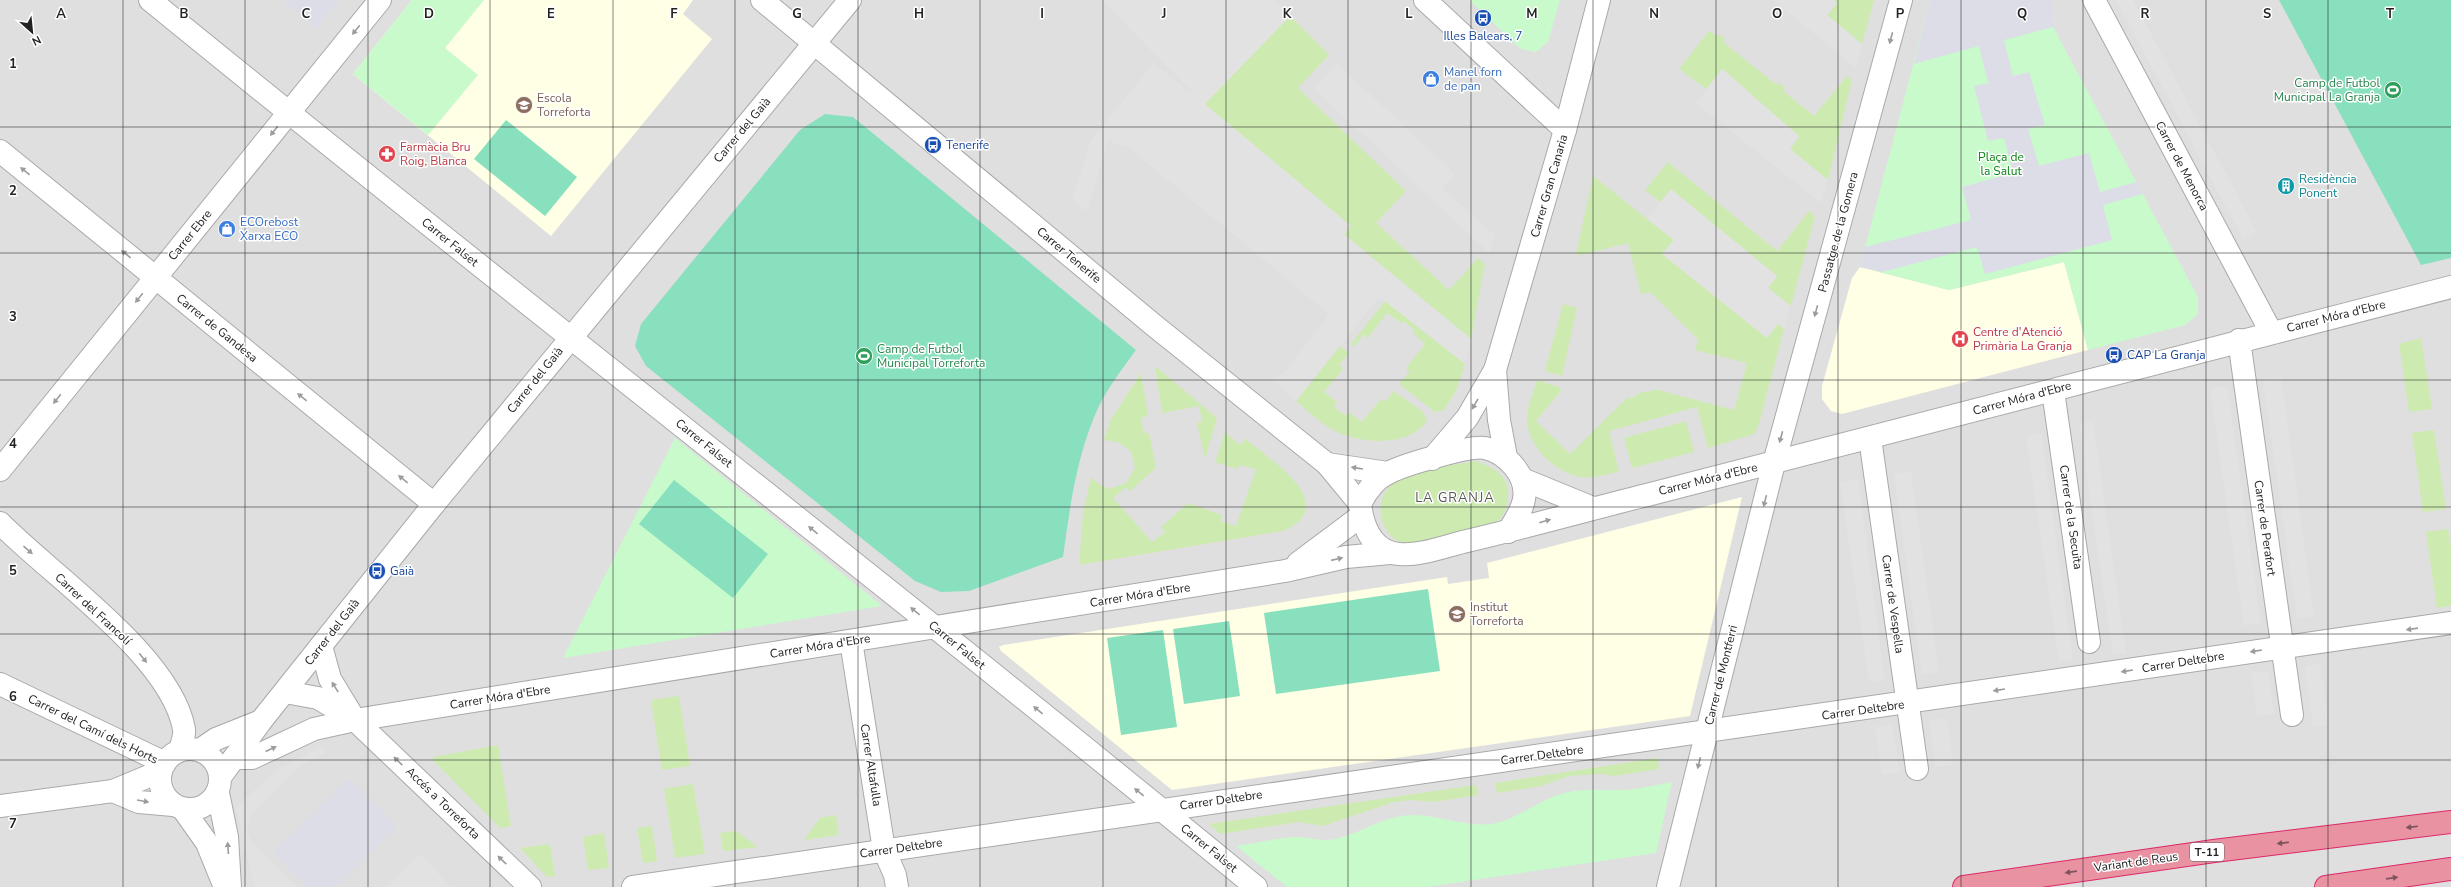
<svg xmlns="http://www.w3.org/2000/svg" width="2451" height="887" viewBox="0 0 2451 887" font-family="'Nunito Sans',sans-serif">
<rect width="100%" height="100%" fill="#f2efe9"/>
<!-- residential -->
<rect fill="#e0dfdf" x="0" y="0" width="2451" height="887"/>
<!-- education -->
<g fill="#ffffe5">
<path d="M412,0H693L683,14L712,39L551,236L353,74Z"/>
<path d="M2064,262L2088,350L1842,414L1831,411L1822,399V386L1852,278L1860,267L1949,290Z"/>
<path d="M1742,497L1690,716L1172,790L1001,651L999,647L1003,645L1447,577L1448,584L1489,578L1487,563Z"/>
</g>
<!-- grass -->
<g fill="#cdebb0">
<path d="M1834,0H1874L1862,44L1827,15L1837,3Z"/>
<path d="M1290,16L1329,55L1298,88L1406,191L1376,223L1449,290L1478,258L1485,264L1471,339L1344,234L1351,226L1204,104Z"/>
<path d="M1709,31L1717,36L1719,34L1725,39L1723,42L1777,85L1779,83L1785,88L1783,91L1814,116L1847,76L1852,80L1828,180L1790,149L1799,137L1723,69L1706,89L1679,69Z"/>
<path d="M1668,162L1777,251L1809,211L1815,216L1791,306L1768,288L1777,276L1671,190L1660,202L1645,190Z"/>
<path d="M1593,176L1674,240L1662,254L1767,338L1778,323L1784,329L1758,427L1754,434L1708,448L1697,407L1609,431L1619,471C1605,475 1591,480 1576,476C1551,470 1526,443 1527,416C1528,405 1534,391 1537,380L1559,387L1561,391L1536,421L1570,454L1628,397L1631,399L1641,392L1654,391V389L1734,410L1747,363L1695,350L1698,339L1650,292L1641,294L1628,243L1581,255L1576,254Z"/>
<path d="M1385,301L1465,364L1456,391L1444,410L1435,412L1399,384L1410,371L1406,368L1425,344L1413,333L1415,330L1403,321L1401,323L1387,313L1368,338L1364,334L1354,347L1351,344Z"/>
<path d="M1563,304L1577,308L1562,376L1545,371Z"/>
<path d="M2421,338L2432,409L2409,412L2399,344Z"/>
<path d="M1340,346L1349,353L1339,365L1343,369L1324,392L1337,402L1334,407L1346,416L1349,412L1362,422L1381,399L1385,402L1394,391L1423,412L1427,421C1407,449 1354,444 1328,427C1317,420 1307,410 1296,401Z"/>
<path d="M1155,366L1217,418L1205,459L1197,423L1202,421L1199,406L1162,413Z"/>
<path d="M1141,373L1148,416L1141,418L1144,433H1149L1156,468L1130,491L1126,487L1113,498L1152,542L1165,532L1161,527L1188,503L1222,515L1220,521L1236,526L1256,469L1239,465L1237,469L1215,462L1225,432L1240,445L1246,439C1270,460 1343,505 1283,531L1079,565L1083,513L1091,477L1097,483L1109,489L1126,483L1135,468L1131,451L1118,442L1104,440L1111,419Z"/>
<path d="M1686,421L1694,452L1632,468L1624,438Z"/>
<path d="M2434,430L2446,509L2423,512L2412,433Z"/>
<path d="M1475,461C1488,465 1506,473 1508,489C1509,498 1507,511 1501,518C1487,533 1443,538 1423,542C1418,544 1407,545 1402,543C1381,535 1373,504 1389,487C1406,470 1451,466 1475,461Z"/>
<path d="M2448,529L2451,547V606L2437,608L2426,532Z"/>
<path d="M679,696L690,766L662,770L651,700Z"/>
<path d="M498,745L511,826L500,828L433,760V757Z"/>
<path d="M1657,758L1659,769L1615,776L1600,774L1569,776L1541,786L1497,793L1495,783Z"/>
<path d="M693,784L705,854L675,858L664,789Z"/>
<path d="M1476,785L1478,795L1434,802L1412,800L1394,802L1323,826L1299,822L1220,834L1209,824Z"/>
<path d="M836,815L839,835L804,840L820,818Z"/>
<path d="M652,826L657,861L643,863L637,828Z"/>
<path d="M736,831L758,847L723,851L720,833Z"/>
<path d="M604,833L609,868L588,870L583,837Z"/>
<path d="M550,844L555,876L547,877L520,848Z"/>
</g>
<!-- park -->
<g fill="#c8facc">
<path d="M412,0H484L445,48L478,75L428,135L353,74Z"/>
<path d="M1469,0H1560L1548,42L1536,52L1521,49Z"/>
<path d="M1930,0H2051L2054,5L2053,27L2198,297V314L2185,325L2088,350L2064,262L1949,290L1860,267Z"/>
<path d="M675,438L882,606L563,658Z"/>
<path d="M1672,782L1656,853L1427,887H1287L1236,846C1256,843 1276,838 1296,837C1310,837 1318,842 1335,839C1363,833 1381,816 1413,815C1439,815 1465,827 1491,824C1517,820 1537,801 1561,794C1580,788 1596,790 1615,790C1633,791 1654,785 1672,782Z"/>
</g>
<!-- pitch -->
<g fill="#88e0be">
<path d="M2279,0H2451V258L2421,265Z"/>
<path d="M825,114L853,117L1136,350C1123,368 1109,386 1099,406C1077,453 1070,506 1063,557L969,591L941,592L915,581L646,366L635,346L641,324L800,130Z"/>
<path d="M506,120L577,177L545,216L474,159Z"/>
<path d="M674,480L768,554L733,598L639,524Z"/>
<path d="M1428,589L1440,671L1276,694L1264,613Z"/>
<path d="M1229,621L1240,696L1184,704L1173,629Z"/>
<path d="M1163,630L1177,727L1121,735L1107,638Z"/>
</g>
<!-- parking -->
<g fill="#e2e2e2">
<path d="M1101,0H1273L1290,16L1205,104L1351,226L1344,235L1471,339L1465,364L1385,301L1377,299L1296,401L1270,378L1284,373L1329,314L1128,147L1108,141L1087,211L1072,199L1091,140L1154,63L1200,100Z"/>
<path d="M1773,0H1834L1837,3L1827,15L1862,44L1856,68Z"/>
<path d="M2116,0H2133L2257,232L2243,239Z"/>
<path d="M1337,63L1455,174L1442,188L1495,235L1489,253L1314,89Z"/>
<path d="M1722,69L1799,136L1790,149L1828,180L1821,203L1696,103Z"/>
<path d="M1671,189L1777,276L1768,288L1791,306L1784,329L1778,324L1767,338L1662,254L1674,240L1647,219Z"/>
<path d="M2281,377L2314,616L2297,619L2263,380Z"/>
<path d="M2227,386L2261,623L2244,626L2210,388Z"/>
<path d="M2093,421L2126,653L2113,655L2079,424Z"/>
<path d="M2041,433L2073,660L2059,662L2026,436Z"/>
<path d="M1911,472L1939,672L1922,675L1894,474Z"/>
<path d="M1858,479L1885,681L1869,682L1840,482Z"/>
<path d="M2321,664L2328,725L2313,727L2305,666Z"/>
<path d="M2268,671L2274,714L2257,716L2251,673Z"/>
<path d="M1947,718L1953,765L1935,767L1929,720Z"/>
<path d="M1892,725L1900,772L1882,775L1875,727Z"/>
<path d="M322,746L325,753L299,767L252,814L247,832L252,842L297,887H254L236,807L279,768Z"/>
<path d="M420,854L451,887H387Z"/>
</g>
<!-- plaza -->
<g fill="#dddde8">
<path d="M282,0H340L317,28Z"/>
<path d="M1930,0H2051L2054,5L2053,27L2004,40L2013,76L2029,72L2045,125L2028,129L2039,166L2089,153L2100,192L2136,182L2143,194L2103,205L2112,240L1985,274L1977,247L1882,272L1860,267L1865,247L1971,220L1962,187L2013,173L2004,138L1988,141L1974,86L1988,83L1979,46L1914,64Z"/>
<path d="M349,778L397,827L336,887H306L273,853Z"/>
</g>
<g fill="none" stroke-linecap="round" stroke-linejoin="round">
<defs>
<g id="street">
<path d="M150,0C516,299 891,587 1256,887"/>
<path d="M762,0L1156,327L1327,464L1360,504"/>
<path d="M1425,0L1565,130"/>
<path d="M2094,0L2271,332"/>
<path d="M0,151L434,504"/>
<path d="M2239,340L2292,715"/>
<path d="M1495,370L1499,420L1506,457"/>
<path d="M2053,391L2089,642"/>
<path d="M1870,438L1917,769"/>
<path d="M1432,459L1467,418L1495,370L1565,130L1599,0"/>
<path d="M1327,464L1388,473"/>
<path d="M0,470L380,0"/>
<path d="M1522,479L1593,508"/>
<path d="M0,523C52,576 171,656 184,729C185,735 182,743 180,750"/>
<path d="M1508,532C1514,522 1522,511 1524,499C1528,476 1507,453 1485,448C1470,445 1403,465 1388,473C1375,479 1366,492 1360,504C1363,527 1372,552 1399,554C1421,556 1445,546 1467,541C1527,527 1587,510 1647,495C1916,428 2183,354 2451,287"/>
<path d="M1298,563L1361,516"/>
<path d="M851,641L884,850L895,875L897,887"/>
<path d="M321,646L330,679L353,717"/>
<path d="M0,684L165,763"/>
<path d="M285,692L318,698L355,720L530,887"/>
<circle cx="190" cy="779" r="30"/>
<path d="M200,750L216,739L261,721"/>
<path d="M234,758H252L314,729L355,720L1285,571L1346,557L1390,553"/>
<path d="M221,776L261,721L434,504L850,0"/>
<path d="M113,791L139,802L173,805"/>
<path d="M218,793L227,837L230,887"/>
<path d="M0,806L113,791L161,771"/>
<path d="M183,809L207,843L224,885"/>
<path d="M633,887L2451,623"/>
<path d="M1668,887L1774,463L1901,0"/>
</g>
<g id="highway">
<path d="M1964,887L2214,851L2451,822"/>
<path d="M2326,887L2451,869"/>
</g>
</defs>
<!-- street casing -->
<use href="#street" stroke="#a9a9a9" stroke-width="24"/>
<!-- highway casing -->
<use href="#highway" stroke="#dc2a67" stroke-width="24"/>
<!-- street -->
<use href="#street" stroke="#fff" stroke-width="22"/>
<!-- highway -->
<use href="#highway" stroke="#e892a2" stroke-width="22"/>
</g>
<!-- one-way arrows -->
<defs><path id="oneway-solid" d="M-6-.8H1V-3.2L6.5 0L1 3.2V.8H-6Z"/></defs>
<g fill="#9c9c9c">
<use href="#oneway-solid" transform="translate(356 30) rotate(129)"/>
<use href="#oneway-solid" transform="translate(1891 38) rotate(105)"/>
<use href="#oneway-solid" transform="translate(274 131) rotate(129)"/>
<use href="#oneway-solid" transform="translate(25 171) rotate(-141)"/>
<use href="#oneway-solid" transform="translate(126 254) rotate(-141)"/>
<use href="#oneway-solid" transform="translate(139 298) rotate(129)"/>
<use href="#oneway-solid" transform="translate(1816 311) rotate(105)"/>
<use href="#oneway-solid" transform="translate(302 397) rotate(-141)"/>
<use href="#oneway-solid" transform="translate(57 399) rotate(129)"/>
<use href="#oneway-solid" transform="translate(1475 404) rotate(120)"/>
<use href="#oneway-solid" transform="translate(1781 437) rotate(105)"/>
<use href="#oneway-solid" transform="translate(1357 468) rotate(-171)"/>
<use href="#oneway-solid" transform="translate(403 479) rotate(-141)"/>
<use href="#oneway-solid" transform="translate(1765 501) rotate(104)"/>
<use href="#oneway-solid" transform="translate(1545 521) rotate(-16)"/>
<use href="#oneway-solid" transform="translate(813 530) rotate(-141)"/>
<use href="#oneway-solid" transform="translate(28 550) rotate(41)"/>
<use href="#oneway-solid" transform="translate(1337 559) rotate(-13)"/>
<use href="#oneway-solid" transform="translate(915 611) rotate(-141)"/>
<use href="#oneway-solid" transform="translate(2412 629) rotate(172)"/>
<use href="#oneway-solid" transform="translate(2256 651) rotate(171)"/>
<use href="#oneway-solid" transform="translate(143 658) rotate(51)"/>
<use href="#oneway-solid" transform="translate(2127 671) rotate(171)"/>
<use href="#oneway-solid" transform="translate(335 687) rotate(-122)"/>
<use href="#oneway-solid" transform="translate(1999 690) rotate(171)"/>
<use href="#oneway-solid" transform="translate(1038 710) rotate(-141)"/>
<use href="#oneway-solid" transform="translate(271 749) rotate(-25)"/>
<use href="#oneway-solid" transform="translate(398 761) rotate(-136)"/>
<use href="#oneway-solid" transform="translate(1699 763) rotate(104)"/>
<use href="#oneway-solid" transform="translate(1139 792) rotate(-141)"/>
<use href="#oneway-solid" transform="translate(143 801) rotate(10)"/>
<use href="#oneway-solid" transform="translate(228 848) rotate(-94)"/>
<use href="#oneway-solid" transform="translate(502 860) rotate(-136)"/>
</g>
<g fill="#7b545c">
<use href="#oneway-solid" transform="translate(2412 827) rotate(173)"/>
<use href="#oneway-solid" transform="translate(2283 843) rotate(173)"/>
<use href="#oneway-solid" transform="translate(2071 872) rotate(172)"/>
<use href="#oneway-solid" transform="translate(2392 878) rotate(-8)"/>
</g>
<!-- grid -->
<path fill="none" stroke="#222" stroke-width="1" stroke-opacity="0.55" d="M123,0V887M245,0V887M368,0V887M490,0V887M613,0V887M735,0V887M858,0V887M980,0V887M1103,0V887M1226,0V887M1348,0V887M1471,0V887M1593,0V887M1716,0V887M1838,0V887M1961,0V887M2083,0V887M2206,0V887M2328,0V887M0,127H2451M0,253H2451M0,380H2451M0,507H2451M0,634H2451M0,760H2451"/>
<!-- icons -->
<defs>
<symbol id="bus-disc" viewBox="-11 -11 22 22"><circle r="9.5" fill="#1a4fb4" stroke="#fff"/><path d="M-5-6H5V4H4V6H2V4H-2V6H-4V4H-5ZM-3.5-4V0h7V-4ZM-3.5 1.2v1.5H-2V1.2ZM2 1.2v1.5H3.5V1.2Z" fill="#fff"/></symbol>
<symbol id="shop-disc" viewBox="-11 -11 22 22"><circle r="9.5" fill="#3f7fe0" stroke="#fff"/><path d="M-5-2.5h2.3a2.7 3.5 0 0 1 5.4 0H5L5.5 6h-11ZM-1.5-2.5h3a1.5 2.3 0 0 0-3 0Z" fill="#fff"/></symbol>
<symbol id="stadium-disc" viewBox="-11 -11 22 22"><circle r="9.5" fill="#2e9e5b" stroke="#fff"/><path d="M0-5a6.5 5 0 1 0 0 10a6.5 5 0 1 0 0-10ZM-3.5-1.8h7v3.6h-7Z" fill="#fff"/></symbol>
<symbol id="school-disc" viewBox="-11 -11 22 22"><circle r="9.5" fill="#8d6e63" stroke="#fff"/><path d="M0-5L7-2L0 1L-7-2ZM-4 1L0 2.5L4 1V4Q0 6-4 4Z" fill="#fff"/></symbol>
<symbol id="pharmacy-disc" viewBox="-11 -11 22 22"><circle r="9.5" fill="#e0444e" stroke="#fff"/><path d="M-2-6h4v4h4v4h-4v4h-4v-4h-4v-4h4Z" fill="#fff"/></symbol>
<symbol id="building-disc" viewBox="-11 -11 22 22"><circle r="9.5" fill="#0f9aa8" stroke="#fff"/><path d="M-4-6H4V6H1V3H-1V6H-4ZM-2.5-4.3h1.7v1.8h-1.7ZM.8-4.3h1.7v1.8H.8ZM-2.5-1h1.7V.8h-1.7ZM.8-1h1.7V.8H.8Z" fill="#fff"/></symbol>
<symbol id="hospital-disc" viewBox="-11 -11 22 22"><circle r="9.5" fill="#e0444e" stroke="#fff"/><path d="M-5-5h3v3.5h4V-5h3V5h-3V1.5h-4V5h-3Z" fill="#fff"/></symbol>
</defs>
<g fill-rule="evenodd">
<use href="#bus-disc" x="1473" y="8" width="20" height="20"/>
<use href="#shop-disc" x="1421" y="69" width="20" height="20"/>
<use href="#stadium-disc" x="2383" y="80" width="20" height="20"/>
<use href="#school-disc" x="514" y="95" width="20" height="20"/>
<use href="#bus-disc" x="923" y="135" width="20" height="20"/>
<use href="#pharmacy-disc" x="377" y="144" width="20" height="20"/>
<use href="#building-disc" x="2276" y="176" width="20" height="20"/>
<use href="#shop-disc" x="217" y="219" width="20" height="20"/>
<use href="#hospital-disc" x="1950" y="329" width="20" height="20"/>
<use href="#bus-disc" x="2104" y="345" width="20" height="20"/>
<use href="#stadium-disc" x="854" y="346" width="20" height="20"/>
<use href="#bus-disc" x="367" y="561" width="20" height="20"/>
<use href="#school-disc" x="1447" y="604" width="20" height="20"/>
</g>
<g text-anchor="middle" stroke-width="3" stroke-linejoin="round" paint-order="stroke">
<!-- shield labels -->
<rect fill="#fff" stroke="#646464" stroke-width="1" x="2190" y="843" width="34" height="18" rx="3"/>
<g font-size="11" font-weight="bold" fill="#222">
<text x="2207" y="856">T-11</text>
</g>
<!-- transit labels -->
<g font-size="12" fill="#164399" stroke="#fff" text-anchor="start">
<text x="1483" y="40" text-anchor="middle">Illes Balears, 7</text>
<text x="946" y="149">Tenerife</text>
<text x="2127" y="359">CAP La Granja</text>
<text x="390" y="575">Gaià</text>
</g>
<!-- shop labels -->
<g font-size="12" fill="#366cbe" stroke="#fff" text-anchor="start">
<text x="1444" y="76">Manel forn<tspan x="1444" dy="14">de pan</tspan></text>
<text x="240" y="226">ECOrebost<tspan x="240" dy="14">Xarxa ECO</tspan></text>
</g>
<!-- leisure labels -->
<g font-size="12" fill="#27864d" stroke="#fff" text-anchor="end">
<text x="2380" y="87">Camp de Futbol<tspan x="2380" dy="14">Municipal La Granja</tspan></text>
<text x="877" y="353" text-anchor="start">Camp de Futbol<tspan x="877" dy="14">Municipal Torreforta</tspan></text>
</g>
<!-- education labels -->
<g font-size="12" fill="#785e54" stroke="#fff" text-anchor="start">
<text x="537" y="102">Escola<tspan x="537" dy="14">Torreforta</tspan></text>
<text x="1470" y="611">Institut<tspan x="1470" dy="14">Torreforta</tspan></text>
</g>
<!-- street labels -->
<g font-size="12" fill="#222" stroke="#fff">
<text transform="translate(742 130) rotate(-50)" y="4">Carrer del Gaià</text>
<text transform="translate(2182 166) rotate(62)" y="4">Carrer de Menorca</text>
<text transform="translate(1549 186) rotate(-74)" y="4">Carrer Gran Canaria</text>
<text transform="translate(1838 232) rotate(-75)" y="4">Passatge de la Gomera</text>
<text transform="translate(190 235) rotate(-51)" y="4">Carrer Ebre</text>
<text transform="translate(450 242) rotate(39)" y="4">Carrer Falset</text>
<text transform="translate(1069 255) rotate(40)" y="4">Carrer Tenerife</text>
<text transform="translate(2336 316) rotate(-14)" y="4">Carrer Móra d'Ebre</text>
<text transform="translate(217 328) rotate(39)" y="4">Carrer de Gandesa</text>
<text transform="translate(535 380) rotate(-51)" y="4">Carrer del Gaià</text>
<text transform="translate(2022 398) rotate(-15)" y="4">Carrer Móra d'Ebre</text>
<text transform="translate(704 443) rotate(39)" y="4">Carrer Falset</text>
<text transform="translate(1708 479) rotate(-14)" y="4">Carrer Móra d'Ebre</text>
<text transform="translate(2071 517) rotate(82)" y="4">Carrer de la Secuita</text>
<text transform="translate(2265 528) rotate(82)" y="4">Carrer de Perafort</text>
<text transform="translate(1140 595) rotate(-9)" y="4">Carrer Móra d'Ebre</text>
<text transform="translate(1893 604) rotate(82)" y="4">Carrer de Vespella</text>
<text transform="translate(93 609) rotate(43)" y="4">Carrer del Francolí</text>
<text transform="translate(332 632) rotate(-52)" y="4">Carrer del Gaià</text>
<text transform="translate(957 645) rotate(39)" y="4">Carrer Falset</text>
<text transform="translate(820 646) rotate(-9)" y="4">Carrer Móra d'Ebre</text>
<text transform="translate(2183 662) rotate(-9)" y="4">Carrer Deltebre</text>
<text transform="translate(1721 675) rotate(-76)" y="4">Carrer de Montferri</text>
<text transform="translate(500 697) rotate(-9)" y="4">Carrer Móra d'Ebre</text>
<text transform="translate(1863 710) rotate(-8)" y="4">Carrer Deltebre</text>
<text transform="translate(93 729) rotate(26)" y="4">Carrer del Camí dels Horts</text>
<text transform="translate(1542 755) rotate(-8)" y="4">Carrer Deltebre</text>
<text transform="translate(871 765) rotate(81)" y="4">Carrer Altafulla</text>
<text transform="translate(1221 800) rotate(-8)" y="4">Carrer Deltebre</text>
<text transform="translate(443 803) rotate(44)" y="4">Accés a Torreforta</text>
<text transform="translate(901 848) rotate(-8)" y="4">Carrer Deltebre</text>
<text transform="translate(1209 848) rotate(39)" y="4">Carrer Falset</text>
<text transform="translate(2136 862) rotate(-8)" y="4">Variant de Reus</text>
</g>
<!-- health labels -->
<g font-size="12" fill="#be3a42" stroke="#fff" text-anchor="start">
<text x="400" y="151">Farmàcia Bru<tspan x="400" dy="14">Roig, Blanca</tspan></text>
<text x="1973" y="336">Centre d'Atenció<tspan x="1973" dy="14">Primària La Granja</tspan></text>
</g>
<!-- park labels -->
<g font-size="12" fill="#0c8416" stroke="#fff">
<text x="2001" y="161">Plaça de<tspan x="2001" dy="14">la Salut</tspan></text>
</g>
<!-- culture labels -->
<g font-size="12" fill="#0d838f" stroke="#fff" text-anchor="start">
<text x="2299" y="183">Residència<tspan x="2299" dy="14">Ponent</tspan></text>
</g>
<!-- neighbourhood labels -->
<g font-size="13" letter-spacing="1" fill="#555" stroke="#fff">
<text x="1455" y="502">LA GRANJA</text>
</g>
</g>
<g font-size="13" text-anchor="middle" font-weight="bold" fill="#222" stroke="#fff" stroke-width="3" stroke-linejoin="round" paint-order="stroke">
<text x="61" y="18">A</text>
<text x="184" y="18">B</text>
<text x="306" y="18">C</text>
<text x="429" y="18">D</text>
<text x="551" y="18">E</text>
<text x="674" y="18">F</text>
<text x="797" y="18">G</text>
<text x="919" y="18">H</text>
<text x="1042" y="18">I</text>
<text x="1164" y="18">J</text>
<text x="1287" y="18">K</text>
<text x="1409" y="18">L</text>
<text x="1532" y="18">M</text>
<text x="1654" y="18">N</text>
<text x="1777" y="18">O</text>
<text x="1900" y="18">P</text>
<text x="2022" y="18">Q</text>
<text x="2145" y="18">R</text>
<text x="2267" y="18">S</text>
<text x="2390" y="18">T</text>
<text x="13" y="68">1</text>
<text x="13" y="195">2</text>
<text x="13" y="321">3</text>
<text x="13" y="448">4</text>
<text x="13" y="575">5</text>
<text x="13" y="701">6</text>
<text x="13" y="828">7</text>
</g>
<!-- north arrow -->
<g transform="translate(32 32) rotate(153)" stroke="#ffffff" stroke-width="3" paint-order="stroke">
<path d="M0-3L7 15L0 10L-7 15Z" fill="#222222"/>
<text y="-6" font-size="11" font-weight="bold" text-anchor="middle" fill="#222222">N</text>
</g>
</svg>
